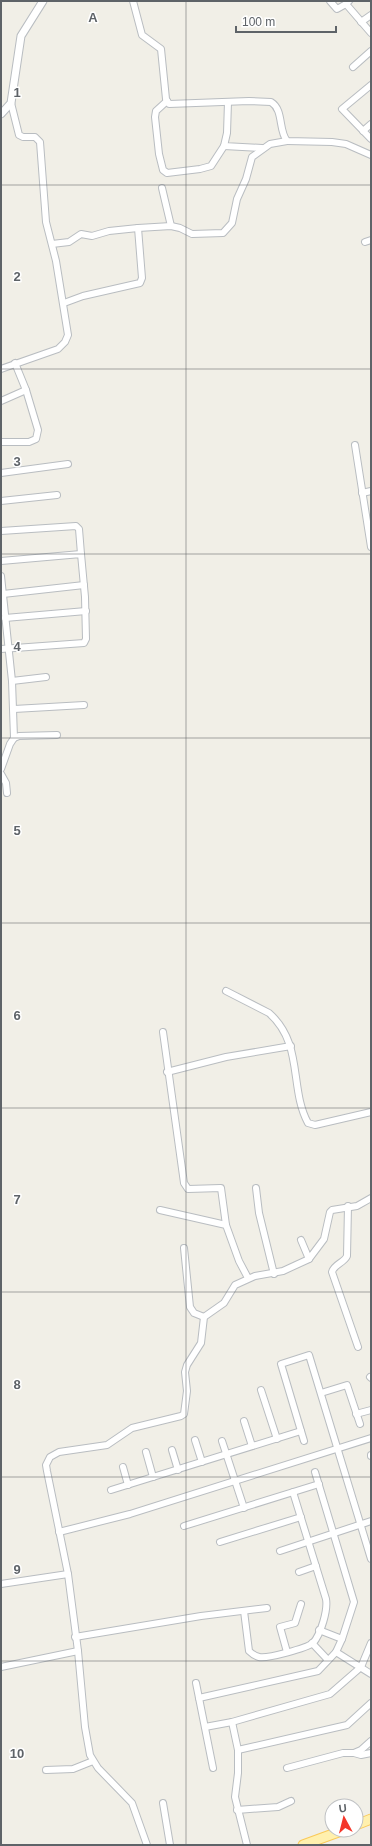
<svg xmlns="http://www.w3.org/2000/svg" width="372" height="1846" viewBox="0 0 372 1846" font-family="Helvetica,sans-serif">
<rect width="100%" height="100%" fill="#f1efe7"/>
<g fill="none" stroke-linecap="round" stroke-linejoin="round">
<defs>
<g id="minor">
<path d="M133,1L142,35L161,49L166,99L169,104L249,101L271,102C284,110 278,130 287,141L332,142L346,144L371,155"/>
<path d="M330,1L337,9L346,4"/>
<path d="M349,1L346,4L371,33"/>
<path d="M361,22L371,15"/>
<path d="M353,67L371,51"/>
<path d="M371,85L342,109L371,139"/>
<path d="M167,101L156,111L155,117L159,154L163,170L167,173L200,169L211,166L224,146"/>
<path d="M228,102L227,133L224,146L262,148"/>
<path d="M363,131L371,124"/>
<path d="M162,188L171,226"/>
<path d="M365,242L371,240"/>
<path d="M52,244L69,242L81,234L92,236L109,231L138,228L171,226L180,228L192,234L223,233L232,223L237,199L246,179L252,157L270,144L287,141"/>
<path d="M64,303L83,296L140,283L142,278L138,228"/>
<path d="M1,369L58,349L65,342L68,335L56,261L46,222L40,142L35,137H23L19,135L11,103"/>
<path d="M1,401L26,390L15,363"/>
<path d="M1,442H29L36,439L38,430L26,390"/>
<path d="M355,445L371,547"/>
<path d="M1,473L68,464"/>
<path d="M362,493L371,491"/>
<path d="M1,501L57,495"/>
<path d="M1,531L76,526L79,529L81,554"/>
<path d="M1,561L81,554L85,597L86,639L84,643L1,649"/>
<path d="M1,576L12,681L14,738L19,736L57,735"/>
<path d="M3,594L84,585"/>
<path d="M5,618L86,611"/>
<path d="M12,681L46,677"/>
<path d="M14,709L84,705"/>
<path d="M1,769L10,744L14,738"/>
<path d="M1,774L6,783L7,793"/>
<path d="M226,991L269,1013C304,1044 289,1088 308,1123L315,1125L371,1112"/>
<path d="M163,1032L184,1183L188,1189L221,1188L226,1225"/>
<path d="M167,1072L226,1057L291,1046"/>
<path d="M256,1188L259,1213L274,1274"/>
<path d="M348,1206L347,1256C344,1263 334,1264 332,1272L358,1347"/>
<path d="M160,1210L226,1225L239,1261L248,1278"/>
<path d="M301,1240L309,1259"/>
<path d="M184,1248L190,1307L194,1313L204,1317"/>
<path d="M370,1377L371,1378"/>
<path d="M261,1390L277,1439"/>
<path d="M321,1393L347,1385L360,1424"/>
<path d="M356,1414L371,1410"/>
<path d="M244,1421L252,1446"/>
<path d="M195,1440L202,1462"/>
<path d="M222,1441L244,1508"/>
<path d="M304,1441L281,1364L309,1355L371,1559"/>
<path d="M172,1450L178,1470"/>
<path d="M146,1452L153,1477"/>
<path d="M371,1455V1456"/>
<path d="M123,1467L128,1485"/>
<path d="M111,1490L301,1431"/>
<path d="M184,1526L319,1484"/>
<path d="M59,1532L130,1514L371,1438"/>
<path d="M220,1542L301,1517"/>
<path d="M280,1551L371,1521"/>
<path d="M299,1572L316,1566"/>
<path d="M68,1574L47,1471L46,1465L50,1457L59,1452L107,1445L132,1428L181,1416L184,1414L187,1391L185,1372L187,1365L201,1343L204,1317L224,1303L235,1285L255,1276L283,1271L309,1259L324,1239L330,1212L332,1210L357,1206L371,1198"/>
<path d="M1,1584L68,1574L78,1651L85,1727L90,1755L98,1768L132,1803L147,1845"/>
<path d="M244,1611L249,1651C252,1654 255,1656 259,1657C267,1659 307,1648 313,1643C321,1634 328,1610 326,1599L293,1492"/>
<path d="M319,1630L342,1639"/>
<path d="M75,1637L201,1616L267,1608"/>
<path d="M312,1643L328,1660"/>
<path d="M287,1652L280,1627L295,1623L301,1604"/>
<path d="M336,1652L371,1674"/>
<path d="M1,1667L78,1651"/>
<path d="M196,1683L213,1768"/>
<path d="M199,1698L318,1671L336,1652L342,1639L354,1602L315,1472"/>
<path d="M232,1722L238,1750V1773L235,1797L247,1845"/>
<path d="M205,1727L232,1722L330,1694L361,1667L371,1643"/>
<path d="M238,1750L347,1725L371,1703"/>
<path d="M354,1753L361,1755L371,1753"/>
<path d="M287,1768L343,1753H354L361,1750L371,1741"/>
<path d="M46,1770L73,1769L93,1761"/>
<path d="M163,1803L170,1845"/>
<path d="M237,1810L278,1807L291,1801"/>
</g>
<path id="tertiary" d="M1,114L11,103L21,36L43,1"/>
<g id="primary">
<path d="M356,1825L371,1819"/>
<path d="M303,1845L344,1830"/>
</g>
</defs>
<!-- minor casing -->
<use href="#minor" stroke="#b9bdc1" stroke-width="8"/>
<!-- tertiary casing -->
<use href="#tertiary" stroke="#b9bdc1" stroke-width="9"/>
<!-- primary casing -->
<use href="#primary" stroke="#fac957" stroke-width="11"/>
<!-- minor -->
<use href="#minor" stroke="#fff" stroke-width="6"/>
<!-- tertiary -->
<use href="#tertiary" stroke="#fff" stroke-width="7"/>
<!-- primary -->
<use href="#primary" stroke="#fff0ae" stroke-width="9"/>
</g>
<!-- grid -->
<path fill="none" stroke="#5e6368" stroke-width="1" stroke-opacity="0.55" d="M186,1V1845M1,185H371M1,369H371M1,554H371M1,738H371M1,923H371M1,1108H371M1,1292H371M1,1477H371M1,1661H371"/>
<g font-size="13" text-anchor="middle" font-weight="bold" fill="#5e6368" stroke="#fff" stroke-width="3" stroke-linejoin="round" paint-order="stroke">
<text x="93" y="22">A</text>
<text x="17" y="97">1</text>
<text x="17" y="281">2</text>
<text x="17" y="466">3</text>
<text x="17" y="651">4</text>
<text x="17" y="835">5</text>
<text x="17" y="1020">6</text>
<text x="17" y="1204">7</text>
<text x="17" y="1389">8</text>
<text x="17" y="1574">9</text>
<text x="17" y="1758">10</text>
</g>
<!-- border -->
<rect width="372" height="1846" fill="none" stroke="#5e6368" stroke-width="4"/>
<!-- north arrow -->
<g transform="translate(344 1818) rotate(353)"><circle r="19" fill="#ffffff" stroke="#bfc1c3"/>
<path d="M0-3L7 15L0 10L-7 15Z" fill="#f4362a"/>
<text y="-6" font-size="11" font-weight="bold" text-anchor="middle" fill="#5e6368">U</text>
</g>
<!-- scale -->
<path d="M236 26v6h100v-6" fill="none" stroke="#5e6368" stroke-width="2"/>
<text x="242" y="26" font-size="12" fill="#5e6368" stroke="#ffffff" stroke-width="3" paint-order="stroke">100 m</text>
</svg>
